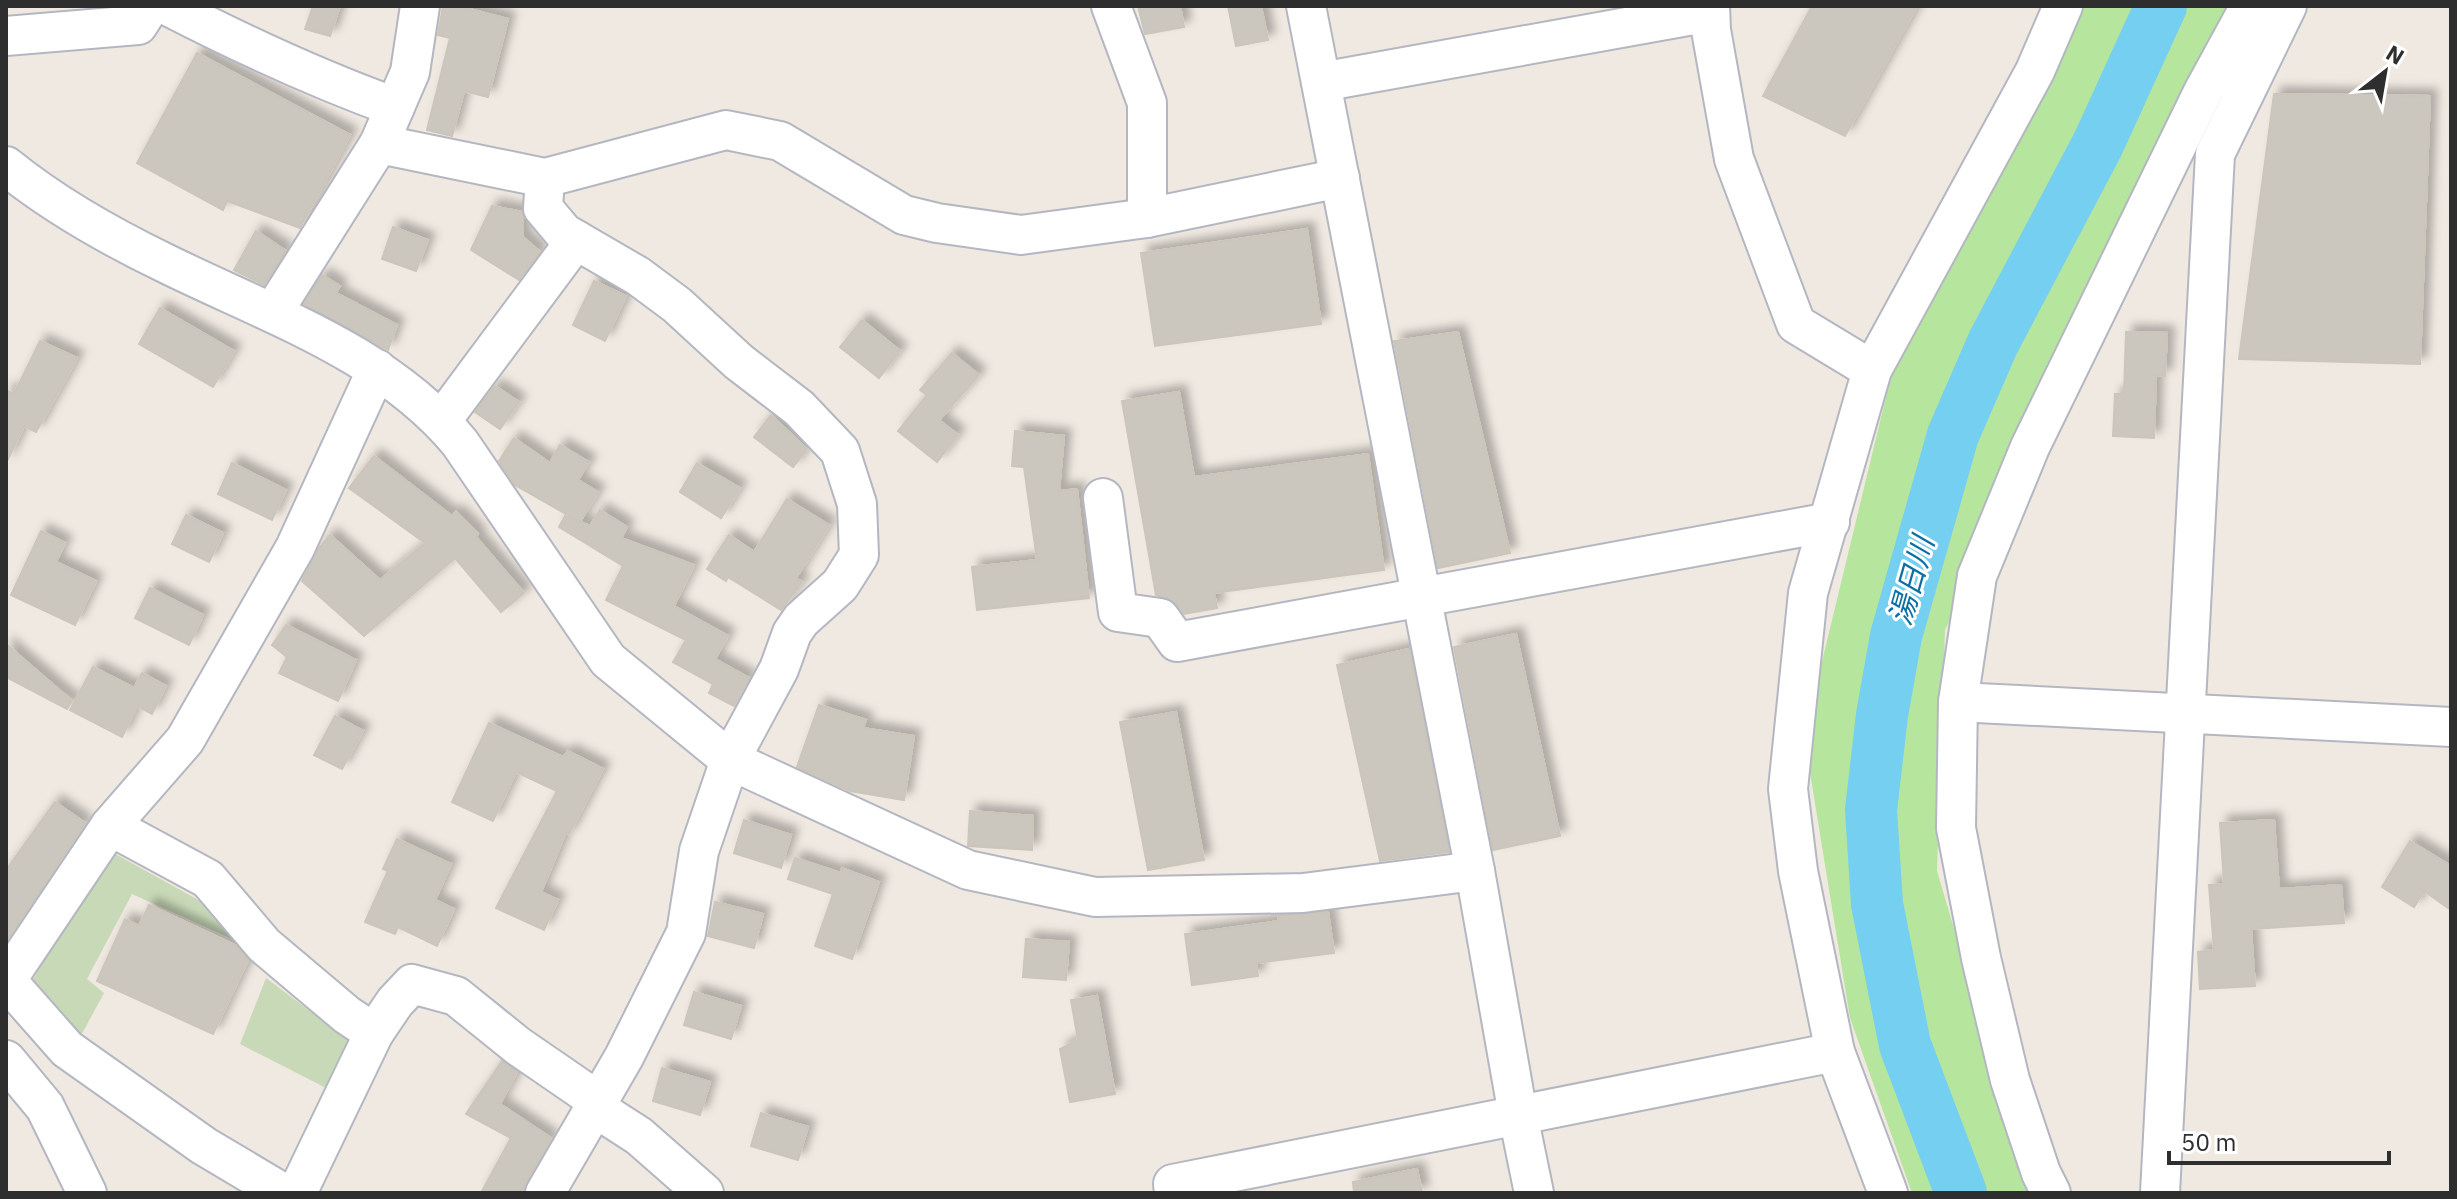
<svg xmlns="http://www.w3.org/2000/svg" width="2457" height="1199" viewBox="0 0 2457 1199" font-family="'IBM Plex Sans','Noto Sans JP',sans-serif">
<defs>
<filter id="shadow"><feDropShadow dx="7" dy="-7" stdDeviation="4" flood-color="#0004"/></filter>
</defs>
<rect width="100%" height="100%" fill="#efe9e1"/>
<!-- green -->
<path fill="#b6e59e" d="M2070,6H2243L2219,63L1945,630L1937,871L2032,1193H1912L1850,1018L1804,736L1892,372Z"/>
<!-- cemetery -->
<g fill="#c8d9b8">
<path d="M110,851L249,928L241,943L132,894L87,979L104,993L72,1052L25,993Z"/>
<path d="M266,978L359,1048L336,1093L240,1044Z"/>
</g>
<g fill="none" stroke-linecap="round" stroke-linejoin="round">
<!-- river -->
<path stroke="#75cff0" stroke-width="52" d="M1961,1193L1905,1045L1877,904L1871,810L1882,715L1896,636L1953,435L1993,343L2098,144L2161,6"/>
</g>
<!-- building -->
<g fill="#cbc7bf" stroke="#cbc5ba" stroke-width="2" filter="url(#shadow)">
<path d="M313,6H340L330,36L305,29Z"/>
<path d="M443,6H458L508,19L488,97L464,91L452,136L427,130L450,38L438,35Z"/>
<path d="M1138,6H1180L1184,27L1145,34Z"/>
<path d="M1228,6H1261L1268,40L1236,46Z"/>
<path d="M1812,6H1917L1845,136L1763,96Z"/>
<path d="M197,53L350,135L300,228L227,201L223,210L137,163Z"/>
<path d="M2274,94L2430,96L2420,364L2239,359Z"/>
<path d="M492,206L523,212V237L540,252L519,280L471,250Z"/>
<path d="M393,227L428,240L416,271L382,259Z"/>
<path d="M1307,229L1321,324L1155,346L1141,253Z"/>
<path d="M256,231L286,251L264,285L234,270Z"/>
<path d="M322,275L340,286L336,293L397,325L388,350L304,304Z"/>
<path d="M594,281L626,296L605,341L573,325Z"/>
<path d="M160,308L234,351L213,387L139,344Z"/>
<path d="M862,320L900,351L879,378L840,347Z"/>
<path d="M1458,332L1510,553L1438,568L1394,341Z"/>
<path d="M2126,332L2167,333L2165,376L2156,375L2154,438L2113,436L2115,394H2124Z"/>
<path d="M40,341L77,358L36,432L24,426L6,463V390L14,394Z"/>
<path d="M952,353L979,375L939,420L958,435L937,462L898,431L927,395L920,390Z"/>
<path d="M495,386L519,402L500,429L475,412Z"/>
<path d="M1179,392L1194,477L1368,454L1384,570L1214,593L1217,608L1184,614L1172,600L1156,595L1122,401Z"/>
<path d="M771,415L807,449L793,467L754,437Z"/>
<path d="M1015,431L1064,436L1059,491L1077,489L1089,598L977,610L972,567L1037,560L1024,467L1012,466Z"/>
<path d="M514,438L550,463L560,445L589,462L578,480L598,492L580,522L515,485L499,461Z"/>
<path d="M374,456L452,516L456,512L478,534L476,537L524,593L501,612L455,558L364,636L302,581L319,548L330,535L380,580L425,543L349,488Z"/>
<path d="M232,463L286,490L272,520L218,494Z"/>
<path d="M697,463L740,488L721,518L680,492Z"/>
<path d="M787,499L829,525L796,578L802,582L781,610L728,577L726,581L707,569L729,535L754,552Z"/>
<path d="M600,510L627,527L621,538L694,565L674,606L728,636L715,659L749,678L734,706L709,693L713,684L673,662L686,640L606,600L623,566L559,527L565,516L590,526Z"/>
<path d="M186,515L223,533L209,562L172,544Z"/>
<path d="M41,531L65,543L56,562L96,581L75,625L11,595Z"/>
<path d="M150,588L203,615L189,645L135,618Z"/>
<path d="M286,625L356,660L338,701L279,673L287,657L272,645Z"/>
<path d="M1516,634L1560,836L1493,850L1454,647Z"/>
<path d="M6,644L72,701L67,709L6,677Z"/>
<path d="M1409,649L1449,852L1380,861L1337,665Z"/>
<path d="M93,667L134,688L142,673L166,686L152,714L137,706L122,737L70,710Z"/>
<path d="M819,705L866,720L863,728L914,736L904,800L850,791L797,767Z"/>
<path d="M1176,712L1204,860L1148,870L1120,722Z"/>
<path d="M335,716L363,731L342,769L314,755Z"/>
<path d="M489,723L563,757L568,751L603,769L569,834L566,832L541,892L558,900L544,930L496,908L557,791L516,772L493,821L452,802Z"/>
<path d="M55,802L85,823L6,942V870Z"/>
<path d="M970,811L1033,816L1032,850L968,846Z"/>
<path d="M744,820L791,835L781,868L734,853Z"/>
<path d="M2274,820L2279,889L2341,885L2344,923L2251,929L2255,986L2200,989L2198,952L2214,950L2209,885L2224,884L2220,823Z"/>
<path d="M397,839L451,864L435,900L454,909L437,946L398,927L395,934L365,922L388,871L383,869Z"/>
<path d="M2410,841L2451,866V910L2424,891L2414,907L2382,887Z"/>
<path d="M795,858L841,873L842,868L879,882L852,959L815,946L833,894L788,879Z"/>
<path d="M715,902L763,914L754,948L708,936Z"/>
<path d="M149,905L235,945L248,960L213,1034L97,981L125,919L139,926Z"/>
<path d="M1328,912L1334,953L1256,963L1258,976L1192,985L1185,934L1279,921L1278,915Z"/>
<path d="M1026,939L1069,942L1066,980L1023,977Z"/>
<path d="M694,992L741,1006L731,1039L684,1025Z"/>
<path d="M1097,996L1115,1094L1070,1102L1060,1049L1078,1040L1071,1000Z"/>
<path d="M502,1061L517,1072L500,1104L551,1138L526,1182L523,1193H481L511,1138L466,1114Z"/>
<path d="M662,1068L710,1082L700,1115L653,1101Z"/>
<path d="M761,1113L808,1127L798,1160L751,1146Z"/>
<path d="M1417,1169L1422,1193H1354L1353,1182Z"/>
</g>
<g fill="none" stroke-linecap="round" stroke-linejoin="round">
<defs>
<g id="minor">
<path d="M168,6C242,44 317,79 395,107"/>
<path d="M1111,6L1147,103V218"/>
<path d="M1306,6L1475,871L1518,1115L1534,1193"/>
<path d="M1710,6L1711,30L1734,159L1796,324L1872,370"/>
<path d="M6,36L138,25L150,6"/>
<path d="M1321,82L1710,12"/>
<path d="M379,144L545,178L726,130L780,141L904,215L937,223L1021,235L1147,218L1340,178"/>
<path d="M6,166C54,205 111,237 167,264C268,314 386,353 460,443L608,660L730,760L968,870L1095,897L1303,893L1475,871"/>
<path d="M273,312L379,144L410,72L420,6"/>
<path d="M442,420L576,240L564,233L543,208L545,178"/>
<path d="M1103,498L1118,612L1160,618L1177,642L1830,522"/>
<path d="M1958,702L2451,727"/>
<path d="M110,826L208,879L264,945L347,1015L374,1033L297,1193"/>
<path d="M6,981L110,826L185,740L295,548L377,369"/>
<path d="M7,981L67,1049L204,1146L283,1193"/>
<path d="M374,1033L395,1002L412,984L456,996L518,1046L598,1101"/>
<path d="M6,1060L45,1107L87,1193"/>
<path d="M594,1107L639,1136L704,1193"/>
<path d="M545,1193L624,1057L686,933L699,851L730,760L779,669L792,633L801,620L840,585L859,555L857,504L840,451L799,408L739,362L677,305L638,276L576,240"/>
<path d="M1174,1193L1173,1184L1835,1052"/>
<path d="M1888,1193L1835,1052L1798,871L1788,789L1808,593L1872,370L2035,71L2063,6"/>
<path d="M2051,1193L2041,1173L2010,1080L1981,958L1956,828L1958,702L1977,576L2030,447L2203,92L2250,6"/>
<path d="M2160,1193L2215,154L2287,6"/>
</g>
</defs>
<!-- minor casing -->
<use href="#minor" stroke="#b4b7c1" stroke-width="42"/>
<!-- minor -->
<use href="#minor" stroke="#fff" stroke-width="38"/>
</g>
<g text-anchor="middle" stroke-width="6" stroke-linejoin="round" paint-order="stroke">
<!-- water labels -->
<g font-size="30" font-style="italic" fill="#0d6fa3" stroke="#fff">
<text transform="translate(1912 581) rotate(-74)" y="10">湯日川</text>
</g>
</g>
<!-- border -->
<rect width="2457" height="1199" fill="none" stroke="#2e2e2e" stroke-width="16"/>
<!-- north arrow -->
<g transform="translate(2385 72) rotate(31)" stroke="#ffffff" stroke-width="6" paint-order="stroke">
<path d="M0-6L14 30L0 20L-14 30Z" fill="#2e2e2e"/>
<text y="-12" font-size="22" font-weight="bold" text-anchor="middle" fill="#2e2e2e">N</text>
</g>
<!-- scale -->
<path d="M2169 1151v12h220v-12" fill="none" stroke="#2e2e2e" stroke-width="4"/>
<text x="2181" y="1151" font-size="24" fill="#2e2e2e" stroke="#ffffff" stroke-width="6" paint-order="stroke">50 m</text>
</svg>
